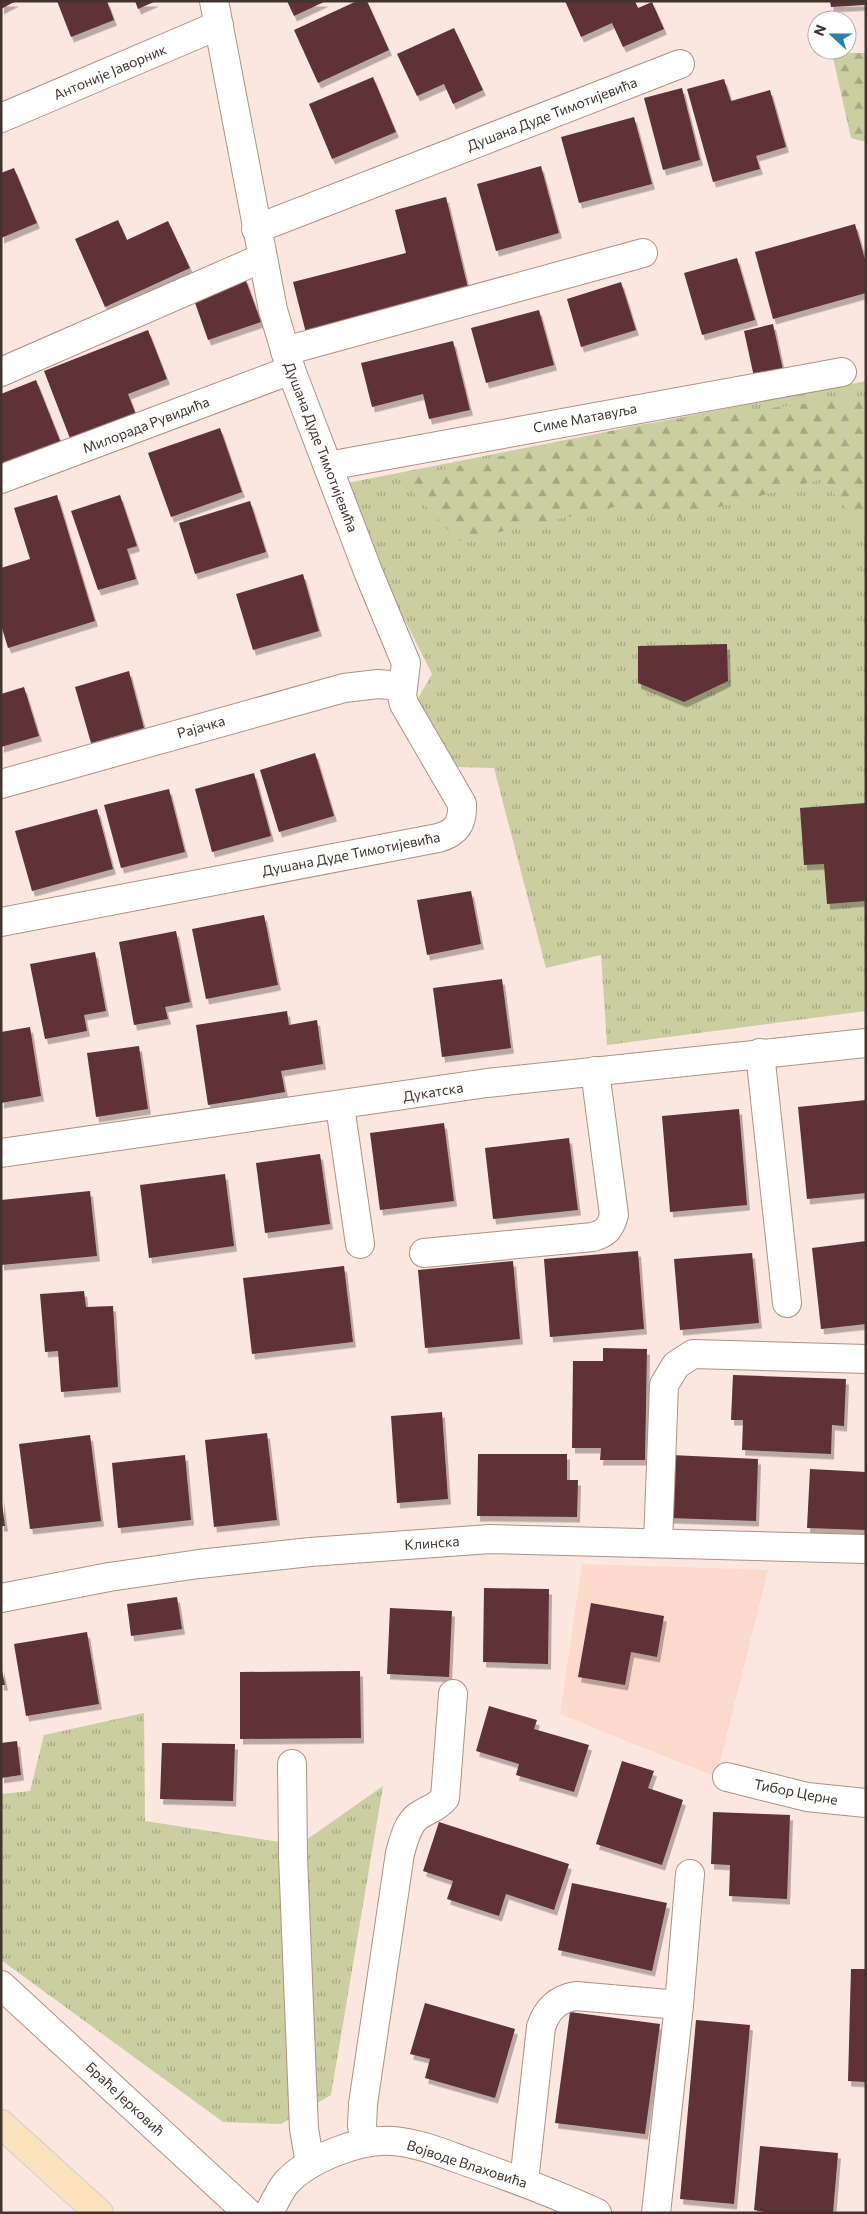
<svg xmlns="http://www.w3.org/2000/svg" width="867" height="2214" viewBox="0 0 867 2214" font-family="Commissioner,sans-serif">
<defs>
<pattern id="grass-tufts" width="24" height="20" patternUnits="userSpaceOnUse" patternTransform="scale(1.25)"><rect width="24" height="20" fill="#cacea0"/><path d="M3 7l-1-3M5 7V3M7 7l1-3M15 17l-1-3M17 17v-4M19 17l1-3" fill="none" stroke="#a6a883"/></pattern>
<pattern id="forest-firs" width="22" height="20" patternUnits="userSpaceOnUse" patternTransform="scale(1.25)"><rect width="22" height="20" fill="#cacea0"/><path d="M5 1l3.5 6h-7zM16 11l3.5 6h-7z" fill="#a6a883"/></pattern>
<filter id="shadow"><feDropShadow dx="3" dy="5.5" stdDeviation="0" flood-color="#0004"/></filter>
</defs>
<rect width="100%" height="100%" fill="#fbe7df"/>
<!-- built -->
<path fill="#fbdacc" d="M582,1564L768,1570L716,1777L560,1714Z"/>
<!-- grass -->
<g fill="url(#grass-tufts)">
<path d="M866,381V1011L607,1045L601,955L546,968L494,768L456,767L417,700L432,674L380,571L342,484Z"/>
<path d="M144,1713L145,1821L299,1845L383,1786L331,2095L281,2124L223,2122L1,1960V1794L30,1791L44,1735Z"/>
</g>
<!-- forest -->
<g fill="url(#forest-firs)">
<path d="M832,53H866V142L851,138Z"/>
<path d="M866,396V533L822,479L671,520L614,507L458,541L401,479L637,425Z"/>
</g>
<!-- building -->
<g fill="#5f3038" filter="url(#shadow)">
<path d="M1,1H16L1,9Z"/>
<path d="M57,1H107L114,20L71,37Z"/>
<path d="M135,1H156L138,9Z"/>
<path d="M287,1H326L294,16Z"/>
<path d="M357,1H367L389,50L318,83L294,30Z"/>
<path d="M565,1H635L638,8L652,2L664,29L623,47L612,23L581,37Z"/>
<path d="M830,1H866V5L831,7Z"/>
<path d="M454,28L483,90L453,104L444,84L417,96L397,54Z"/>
<path d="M373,77L396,132L332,159L309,104Z"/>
<path d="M724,79L731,101L770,90L786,147L756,156L760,169L713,182L687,89Z"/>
<path d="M682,88L700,160L663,170L644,98Z"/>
<path d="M634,117L652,184L579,203L561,137Z"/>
<path d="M541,166L559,233L496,251L477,184Z"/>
<path d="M14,168L37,223L1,238V173Z"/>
<path d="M446,197L469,292L306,333L293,282L406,253L395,210Z"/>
<path d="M118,220L127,240L168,221L190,268L105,307L75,239Z"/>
<path d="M855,224L866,263V293L773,319L755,252Z"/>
<path d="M737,258L755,320L702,335L684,273Z"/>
<path d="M245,278L261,322L208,340L193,297Z"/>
<path d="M621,282L636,330L581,347L567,299Z"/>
<path d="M539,310L554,365L486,383L471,328Z"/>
<path d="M773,324L783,370L754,377L744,331Z"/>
<path d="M148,330L167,379L128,394L136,415L71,441L44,371Z"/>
<path d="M453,341L470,410L429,419L423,394L372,407L361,363Z"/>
<path d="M36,380L61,443L1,467V394Z"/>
<path d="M220,428L242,492L171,517L148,453Z"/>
<path d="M57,495L95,621L8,648L1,625V568L30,559L14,508Z"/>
<path d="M120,495L137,546L127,549L136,579L98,590L71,511Z"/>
<path d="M250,501L266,552L195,574L179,523Z"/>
<path d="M303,574L319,631L253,650L236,594Z"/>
<path d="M727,644L728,681L684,702L638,683V646Z"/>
<path d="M129,671L144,728L91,743L75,687Z"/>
<path d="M24,687L39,736L1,747V694Z"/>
<path d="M315,753L334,816L279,832L260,770Z"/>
<path d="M254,773L271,836L212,852L195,789Z"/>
<path d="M169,789L185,852L121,868L104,805Z"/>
<path d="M866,803V901L827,904L824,864L804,865L800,808Z"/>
<path d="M97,809L113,869L32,891L15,831Z"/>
<path d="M471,891L481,944L427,955L417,900Z"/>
<path d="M264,915L278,985L206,999L192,929Z"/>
<path d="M176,931L190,1002L165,1007L168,1019L134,1025L119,942Z"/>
<path d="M95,952L106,1011L84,1015L87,1031L45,1039L30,964Z"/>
<path d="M502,979L511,1048L442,1057L433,988Z"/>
<path d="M287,1011L289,1025L317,1020L323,1064L281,1071L285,1092L208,1105L196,1025Z"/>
<path d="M30,1027L41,1096L1,1103V1032Z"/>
<path d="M139,1046L148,1109L96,1117L87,1053Z"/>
<path d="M866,1100V1193L807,1199L798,1107Z"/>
<path d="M739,1109L747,1205L670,1212L662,1116Z"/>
<path d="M444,1123L454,1201L380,1210L370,1133Z"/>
<path d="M569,1138L578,1210L493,1219L485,1148Z"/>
<path d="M320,1154L330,1224L265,1233L256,1163Z"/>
<path d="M225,1174L234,1246L149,1258L140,1185Z"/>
<path d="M90,1191L97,1256L1,1265V1200Z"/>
<path d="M866,1241V1324L821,1329L812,1248Z"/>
<path d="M638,1251L644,1329L550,1337L544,1259Z"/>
<path d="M752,1253L759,1323L680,1330L674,1259Z"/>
<path d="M513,1261L520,1339L425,1348L418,1270Z"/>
<path d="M344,1266L353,1342L252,1354L243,1278Z"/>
<path d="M84,1291L86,1307L113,1306L118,1387L61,1392L58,1351L45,1352L40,1294Z"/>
<path d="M603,1348L647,1349L645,1460H600L601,1448H572L573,1361H603Z"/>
<path d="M733,1375L846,1379L844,1426L832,1425L831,1454L742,1450L743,1420H731Z"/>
<path d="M442,1412L448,1499L397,1503L391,1416Z"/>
<path d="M267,1433L277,1520L214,1527L205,1440Z"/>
<path d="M90,1435L101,1521L30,1529L19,1444Z"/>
<path d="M478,1454H567V1480H578L577,1517L477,1516Z"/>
<path d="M185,1455L191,1520L118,1528L112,1463Z"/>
<path d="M671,1455L758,1459L756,1521L669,1518Z"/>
<path d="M810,1469L866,1472V1530L807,1528Z"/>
<path d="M1,1496L5,1526H1Z"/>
<path d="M484,1588L549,1589L548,1664L483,1662Z"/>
<path d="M177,1597L182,1629L131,1636L127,1604Z"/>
<path d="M591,1603L664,1616L657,1657L631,1652L625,1685L578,1677Z"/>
<path d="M390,1608L452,1611L449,1677L387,1674Z"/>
<path d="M87,1632L99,1704L26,1716L14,1644Z"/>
<path d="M1,1666L5,1685H1Z"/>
<path d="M360,1671L361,1738L240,1739V1672Z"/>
<path d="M489,1706L537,1720L534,1729L589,1745L574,1792L516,1775L519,1764L476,1751Z"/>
<path d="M17,1741L21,1775L1,1778V1743Z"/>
<path d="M162,1743L235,1744L233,1801L160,1799Z"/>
<path d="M622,1761L654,1771L648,1788L683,1800L662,1865L596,1844Z"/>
<path d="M713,1812L790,1815L787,1899L729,1896L730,1865L711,1864Z"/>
<path d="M439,1822L569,1864L554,1910L506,1894L499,1916L447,1899L453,1881L423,1871Z"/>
<path d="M572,1883L667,1903L652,1971L558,1950Z"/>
<path d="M851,1969H866V2082L848,2081Z"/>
<path d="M425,2003L515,2029L495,2098L425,2078L430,2059L410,2054Z"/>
<path d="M570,2012L660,2024L645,2134L555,2123Z"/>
<path d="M696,2020L750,2025L734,2204L680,2199Z"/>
<path d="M760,2146L838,2153L833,2213H770L754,2210Z"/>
</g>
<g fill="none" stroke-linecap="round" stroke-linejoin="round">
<defs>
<g id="minor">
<path d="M1,118L219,25"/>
<path d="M256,229L680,64"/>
<path d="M285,351L643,253"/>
<path d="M1,372L262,258"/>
<path d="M328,466L842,372"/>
<path d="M1,479L291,370"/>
<path d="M1,784L344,688L378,684L403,686"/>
<path d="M1,922L438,838C456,833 463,824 462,804L404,704L402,696L406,663L369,574L291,370L273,310L214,1"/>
<path d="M760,1053L787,1303"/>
<path d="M340,1106L360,1244"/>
<path d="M1,1153L487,1083L866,1043"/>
<path d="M424,1253L593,1237C606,1233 610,1229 614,1215L595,1071"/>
<path d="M658,1543L664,1385L676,1365L693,1354L866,1359"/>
<path d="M1,1598L109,1577L199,1564L310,1552L490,1539L866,1549"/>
<path d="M292,1764L293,1856L304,2129L310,2164"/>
<path d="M727,1777L807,1797L866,1803"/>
<path d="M1,1985L248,2213"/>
<path d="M365,2142L362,2126L363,2104L400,1853C404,1840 407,1824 418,1816C428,1809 437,1808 445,1798L453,1694"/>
<path d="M524,2182L541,2027C547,2009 557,1999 576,1996L679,2005"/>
<path d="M269,2213C274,2203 279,2192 286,2183C308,2159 360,2138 393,2141C419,2143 445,2154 470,2163C513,2178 556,2194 597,2213"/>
<path d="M656,2213L679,2005L690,1874"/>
</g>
<path id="major" d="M1,2124L99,2213"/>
</defs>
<!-- minor casing -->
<use href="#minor" stroke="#af9184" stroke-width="30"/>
<!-- major casing -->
<use href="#major" stroke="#d1cecd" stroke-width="30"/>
<!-- minor -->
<use href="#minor" stroke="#fff" stroke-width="28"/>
<!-- major -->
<use href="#major" stroke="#fae2be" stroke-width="28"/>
</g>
<g text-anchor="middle" stroke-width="5" stroke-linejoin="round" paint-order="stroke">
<!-- street labels -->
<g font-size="14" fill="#41342f" stroke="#fff">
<text transform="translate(110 72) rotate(-23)" y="5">Антоније Јаворник</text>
<text transform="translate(552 114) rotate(-21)" y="5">Душана Дуде Тимотијевића</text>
<text transform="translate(585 418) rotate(-11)" y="5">Симе Матавуља</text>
<text transform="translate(146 425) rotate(-21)" y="5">Милорада Рувидића</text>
<text transform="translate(321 447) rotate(69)" y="5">Душана Дуде Тимотијевића</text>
<text transform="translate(201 727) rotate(-16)" y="5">Рајачка</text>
<text transform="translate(351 854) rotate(-11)" y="5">Душана Дуде Тимотијевића</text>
<text transform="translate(433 1092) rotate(-9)" y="5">Дукатска</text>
<text transform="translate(432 1543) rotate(-4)" y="5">Клинска</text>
<text transform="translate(796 1792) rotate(11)" y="5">Тибор Церне</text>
<text transform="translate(125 2099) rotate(43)" y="5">Браће Јерковић</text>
<text transform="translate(467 2164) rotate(18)" y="5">Војводе Влаховића</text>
</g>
</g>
<!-- border -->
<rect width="867" height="2214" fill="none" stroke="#41342f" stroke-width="5"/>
<!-- north arrow -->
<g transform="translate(832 35) rotate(291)"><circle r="24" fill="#ffffff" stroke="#b3aeac"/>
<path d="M0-4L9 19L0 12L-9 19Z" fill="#2981b0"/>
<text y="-8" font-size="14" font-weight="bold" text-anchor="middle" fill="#41342f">N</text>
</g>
</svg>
